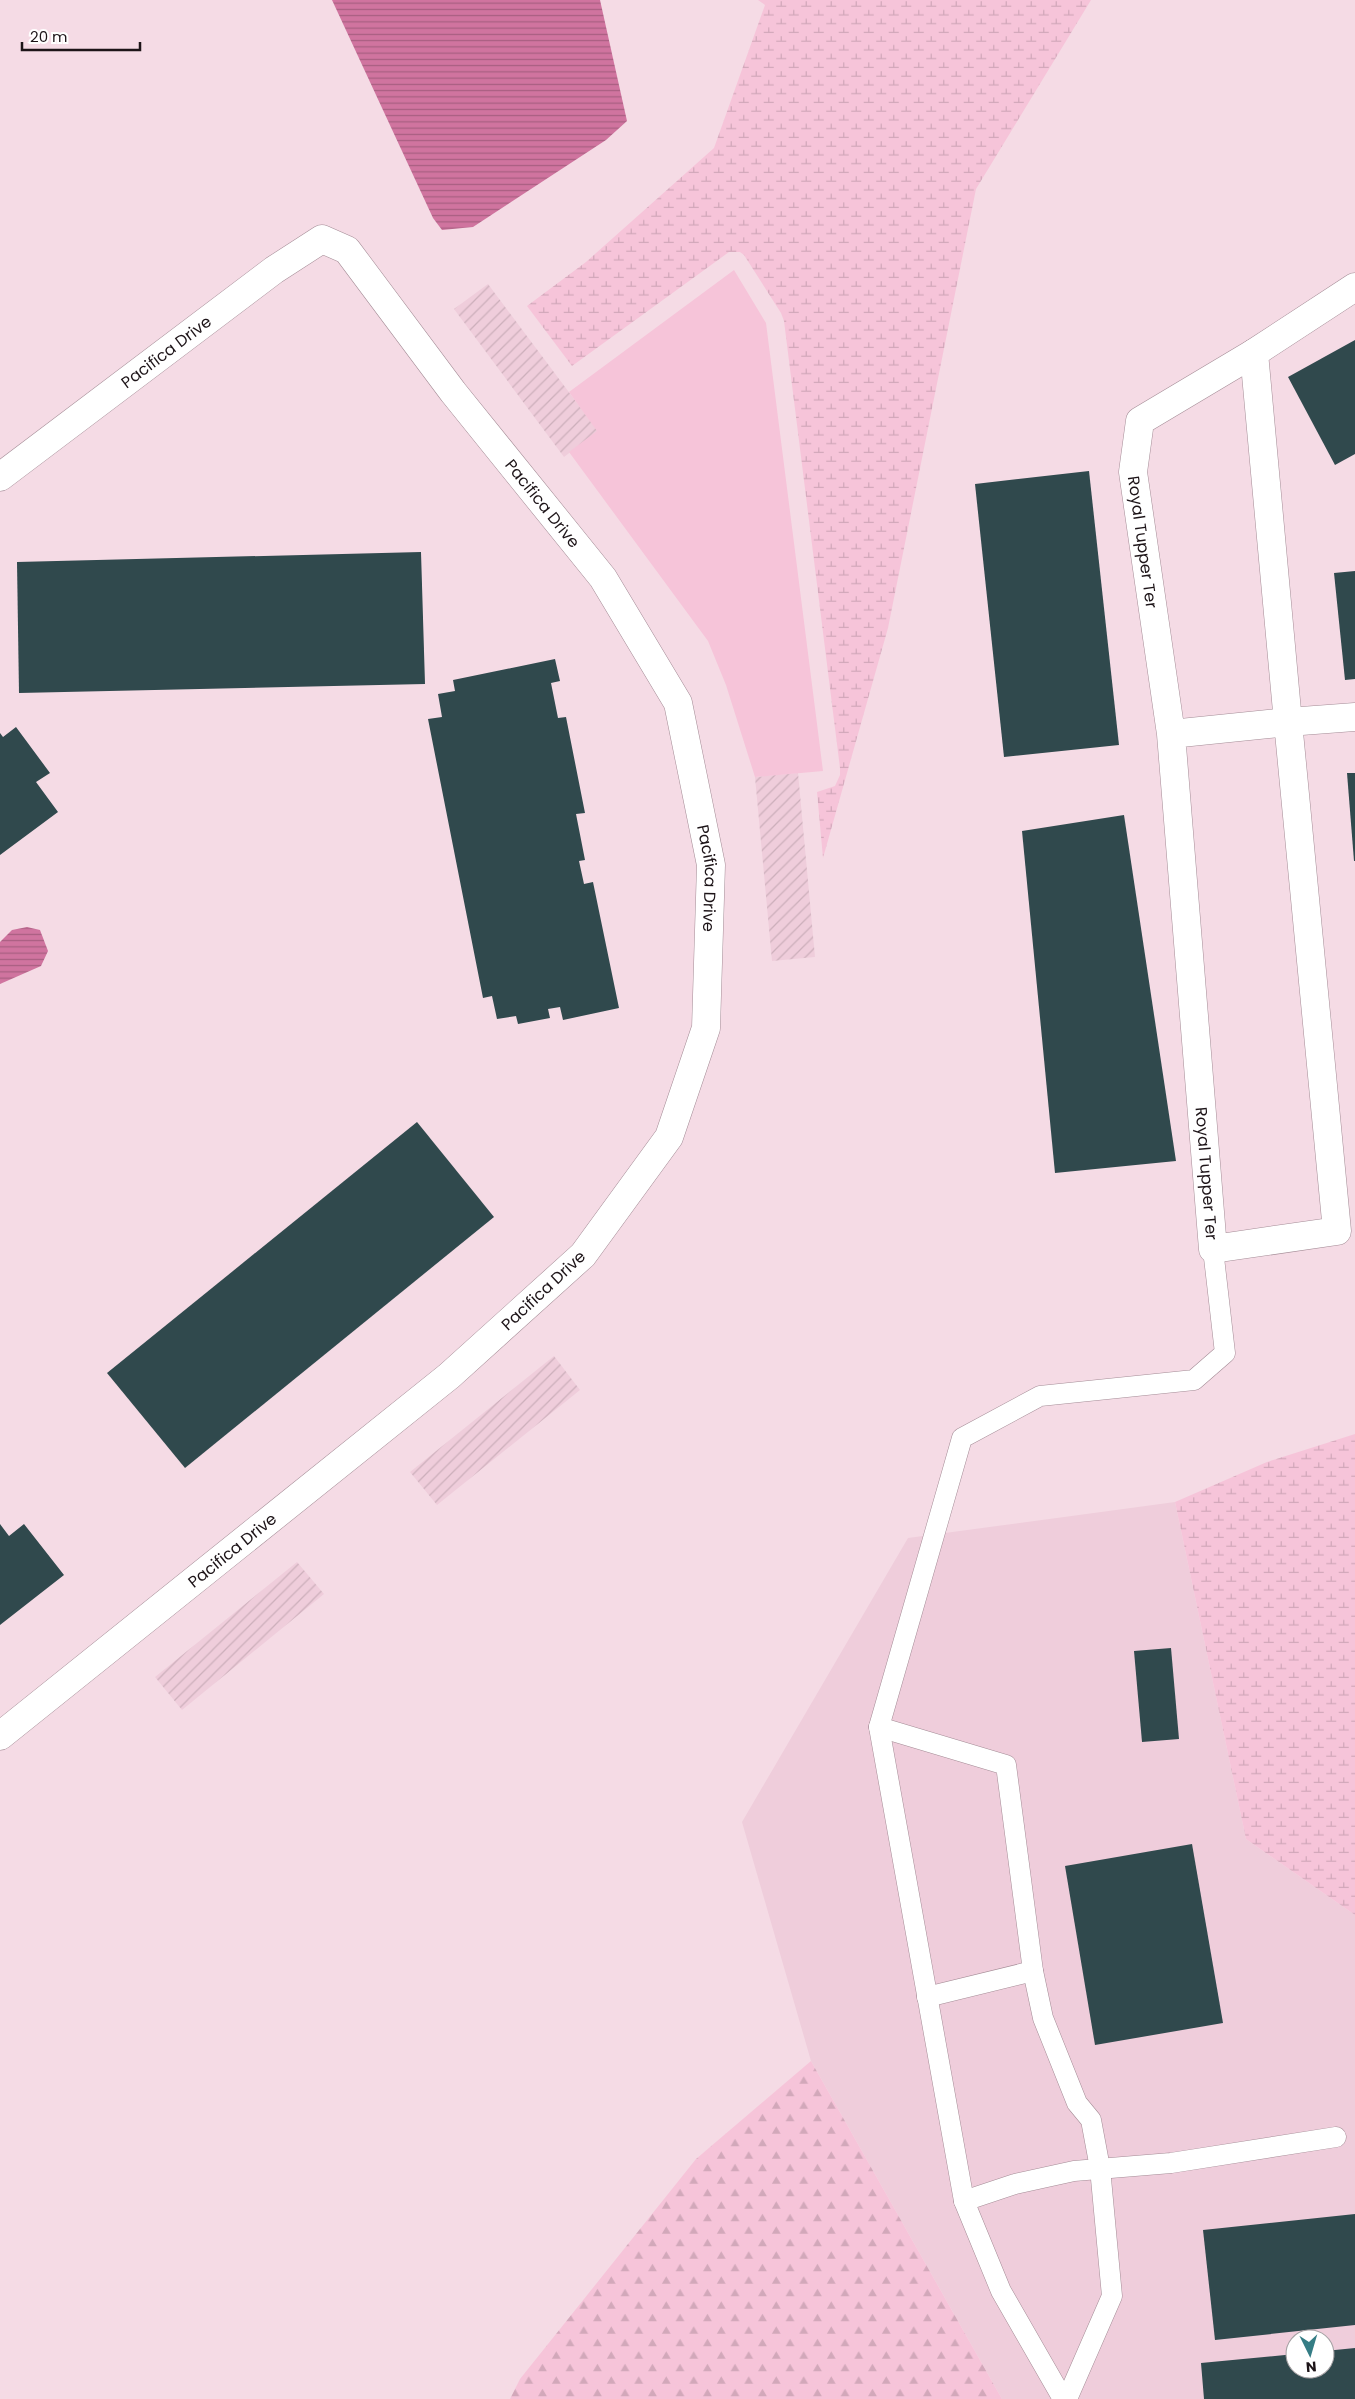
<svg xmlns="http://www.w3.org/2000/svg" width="1355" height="2399" viewBox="0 0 1355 2399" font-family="Poppins,sans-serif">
<defs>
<pattern id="industrial-furrows" width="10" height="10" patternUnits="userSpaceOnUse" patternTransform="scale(1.25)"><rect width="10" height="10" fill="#efcddb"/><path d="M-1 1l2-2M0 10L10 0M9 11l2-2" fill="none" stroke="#ccafbb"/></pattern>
<pattern id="forest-firs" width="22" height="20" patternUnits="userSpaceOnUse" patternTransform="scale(1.25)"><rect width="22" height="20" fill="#f6c4d9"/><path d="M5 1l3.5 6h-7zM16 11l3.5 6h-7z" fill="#d2a8ba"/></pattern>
<pattern id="wetland-marsh" width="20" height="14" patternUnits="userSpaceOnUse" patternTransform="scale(1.25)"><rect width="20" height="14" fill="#f6c4d9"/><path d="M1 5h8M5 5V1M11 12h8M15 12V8" fill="none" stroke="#d2a8ba"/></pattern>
<pattern id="water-rules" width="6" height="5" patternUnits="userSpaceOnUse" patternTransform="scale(1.25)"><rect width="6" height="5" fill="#d0749f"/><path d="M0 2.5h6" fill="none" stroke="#a85e81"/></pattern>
</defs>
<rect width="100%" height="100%" fill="#f5dbe5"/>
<!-- built -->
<path fill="#efcddb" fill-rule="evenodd" d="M1175,1502L1246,1839L1355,1915V2399H1002L811,2061L742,1822L908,1538ZM1295,2339H1325V2369H1295Z"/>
<!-- industrial -->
<g fill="url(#industrial-furrows)">
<path d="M488,284L598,431L564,457L454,309Z"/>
<path d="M798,773L815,957L772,961L755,777Z"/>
<path d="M554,1356L580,1390L437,1505L410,1472Z"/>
<path d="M297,1562L324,1594L182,1710L155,1677Z"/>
</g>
<!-- forest -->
<path fill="url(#forest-firs)" d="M811,2061L1002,2399H510L520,2379L696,2159Z"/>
<!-- wetland -->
<g fill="url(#wetland-marsh)">
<path d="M758,0H1091L976,189L888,628L823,858L817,792L835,786L840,775V768L784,321L781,313L744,255L740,252H729L572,366L527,306L586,262L714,148L765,5Z"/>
<path d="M1355,1434V1915L1246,1839L1175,1502L1267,1462Z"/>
</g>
<!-- park -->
<path fill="#f6c4d9" d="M734,270L766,323L823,771L755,777L726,685L708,641L569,452L597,431L569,392Z"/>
<!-- water -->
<g fill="url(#water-rules)">
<path d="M332,0H600L627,121L606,140L473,227L442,230L433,218Z"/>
<path d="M27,927L40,930L48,951L41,966L0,984V942L12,930Z"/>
</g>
<!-- building -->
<g fill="#30494d">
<path d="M1355,340V454L1335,465L1288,377Z"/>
<path d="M1089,471L1119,745L1004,757L975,484Z"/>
<path d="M421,552L425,684L19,693L17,562Z"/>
<path d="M1355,571V679L1345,680L1334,573Z"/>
<path d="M555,659L560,681L551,683L558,718L566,717L585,813L576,814L585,860L579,861L584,884L593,882L619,1008L563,1020L560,1007L548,1009L550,1018L518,1024L516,1016L497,1019L492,996L483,998L428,719L442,717L438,694L455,691L453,680Z"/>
<path d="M16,727L50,773L36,782L58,812L0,855V733L3,737Z"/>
<path d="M1347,773H1355V861H1354Z"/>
<path d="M1124,815L1176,1161L1055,1173L1022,831Z"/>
<path d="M417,1122L494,1217L185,1468L107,1373Z"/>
<path d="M0,1524L9,1536L24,1524L64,1575L0,1625Z"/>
<path d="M1171,1648L1179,1739L1142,1742L1134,1651Z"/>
<path d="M1192,1844L1223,2023L1095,2045L1065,1866Z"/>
<path d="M1355,2214V2325L1215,2340L1203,2230Z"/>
<path d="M1355,2348V2399H1204L1201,2363L1295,2354V2369H1325V2351Z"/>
</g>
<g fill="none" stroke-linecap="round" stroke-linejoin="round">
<defs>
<g id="service">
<path d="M879,1727L1006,1765L1033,1971"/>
<path d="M927,1997L1033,1971L1043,2018L1077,2103L1091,2120L1100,2168L1112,2296L1067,2399"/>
<path d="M964,2201L1015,2184L1074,2171L1171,2163L1336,2137"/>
<path d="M1063,2399L1001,2291L964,2201L879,1727L962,1438L1040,1396L1194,1380L1225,1353L1213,1249"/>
</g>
<g id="minor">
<path d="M1355,287L1254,353L1288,722L1355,717"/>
<path id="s1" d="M0,477L274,270L322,239L347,250L453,392L603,578L678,703L711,865L706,1028L669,1137L583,1255L449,1376L0,1736"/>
<path id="s2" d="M1171,734L1213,1249L1337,1231L1288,722L1171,734L1133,472L1140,421L1254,353"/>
</g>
</defs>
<!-- service casing -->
<use href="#service" stroke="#a48c96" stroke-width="21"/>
<!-- minor casing -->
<use href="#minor" stroke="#a48c96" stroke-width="29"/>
<!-- service -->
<use href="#service" stroke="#fff" stroke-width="20"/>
<!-- minor -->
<use href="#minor" stroke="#fff" stroke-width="28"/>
</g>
<g text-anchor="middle" stroke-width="5" stroke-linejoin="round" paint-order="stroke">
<!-- street labels -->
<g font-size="16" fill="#1d1418" stroke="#fff">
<text dy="6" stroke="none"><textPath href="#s1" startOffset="208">Pacifica Drive</textPath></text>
<text dy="6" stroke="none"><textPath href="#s1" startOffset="748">Pacifica Drive</textPath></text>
<text transform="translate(1143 542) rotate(82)" y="6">Royal Tupper Ter</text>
<text dy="6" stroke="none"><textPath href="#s1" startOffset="1168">Pacifica Drive</textPath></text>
<text dy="6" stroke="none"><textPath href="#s2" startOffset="441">Royal Tupper Ter</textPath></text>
<text transform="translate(543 1290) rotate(-43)" y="6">Pacifica Drive</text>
<text transform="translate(232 1550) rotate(-39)" y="6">Pacifica Drive</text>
</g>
</g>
<!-- north arrow -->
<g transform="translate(1310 2354) rotate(175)"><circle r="24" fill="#ffffff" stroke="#a5a1a3"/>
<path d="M0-4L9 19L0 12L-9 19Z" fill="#357d85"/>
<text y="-8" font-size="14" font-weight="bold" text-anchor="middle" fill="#1d1418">N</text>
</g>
<!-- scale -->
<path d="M22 42v8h118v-8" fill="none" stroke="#1d1418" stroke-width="2.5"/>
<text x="30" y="42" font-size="15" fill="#1d1418" stroke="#ffffff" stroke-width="4" paint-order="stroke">20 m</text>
</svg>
